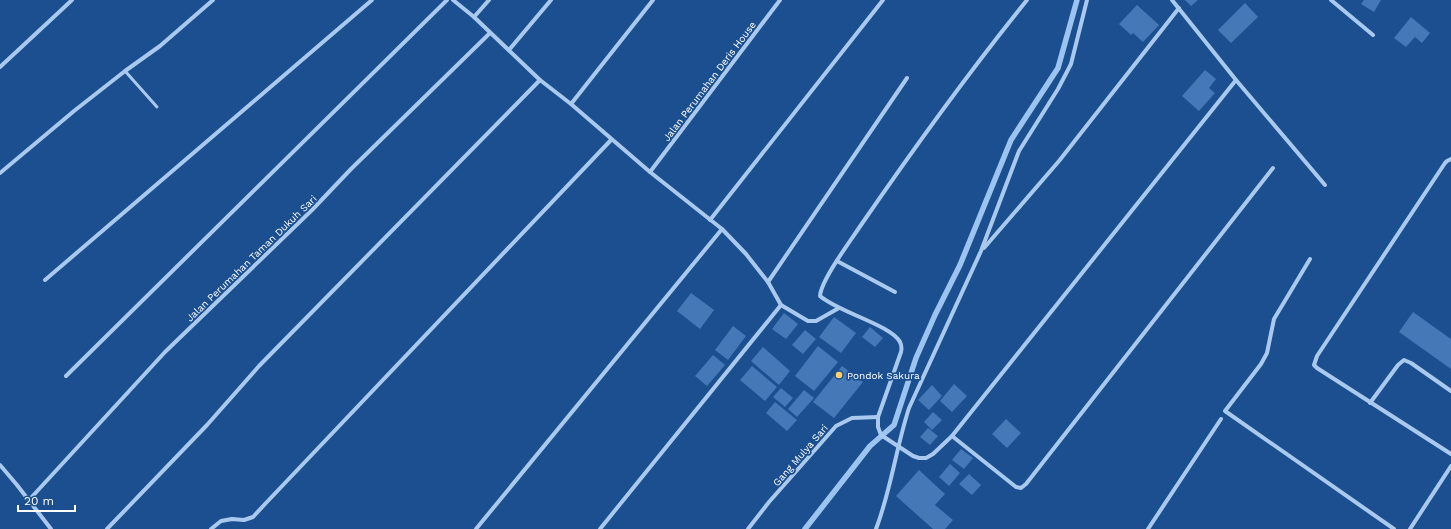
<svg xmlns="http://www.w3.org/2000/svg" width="1451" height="529" viewBox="0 0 1451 529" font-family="'Work Sans',sans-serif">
<rect width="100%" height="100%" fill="#1b4f8f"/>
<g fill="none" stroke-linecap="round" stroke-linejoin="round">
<!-- stream -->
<path stroke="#9cc4f0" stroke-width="5.5" d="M805,529L870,446L894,425L916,358L935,315L960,265L1011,140L1058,68L1077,0"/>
</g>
<!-- building -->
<g fill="#4478b7">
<path d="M1185,0H1198L1191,6Z"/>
<path d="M1364,0H1381L1374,12L1361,4Z"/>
<path d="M1245,3L1258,17L1231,43L1218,30Z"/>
<path d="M1137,5L1159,25L1143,42L1133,33L1131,35L1119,24Z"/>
<path d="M1411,17L1430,33L1422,43L1415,37L1406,47L1394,38Z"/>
<path d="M1205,70L1216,79L1209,88L1215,93L1199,111L1182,96Z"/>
<path d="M691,293L714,310L700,329L677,311Z"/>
<path d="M1413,312L1451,339V369L1399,332Z"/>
<path d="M784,313L798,324L786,339L772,329Z"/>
<path d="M834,317L856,333L841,353L819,337Z"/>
<path d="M733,326L746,336L728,360L715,350Z"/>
<path d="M870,327L883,338L875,347L862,337Z"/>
<path d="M805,330L816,339L803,354L792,345Z"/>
<path d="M818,346L838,362L814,391L795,376Z"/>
<path d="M763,347L790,371L779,385L751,361Z"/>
<path d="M713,355L725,365L707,386L695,376Z"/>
<path d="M752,366L777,387L765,401L740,380Z"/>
<path d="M842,366L863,382L834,418L813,402Z"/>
<path d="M954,384L967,396L952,412L940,401Z"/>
<path d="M932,385L942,396L929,410L918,400Z"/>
<path d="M781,388L793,398L785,407L773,397Z"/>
<path d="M804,390L814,398L797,417L788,409Z"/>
<path d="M775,402L797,420L787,431L766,413Z"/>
<path d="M933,412L942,420L932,430L924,422Z"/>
<path d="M1006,419L1021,433L1007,448L992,434Z"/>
<path d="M928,428L938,436L930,445L920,437Z"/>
<path d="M961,449L973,458L964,469L952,460Z"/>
<path d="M950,464L960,473L949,486L939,477Z"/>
<path d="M919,470L945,494L935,505L953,520L945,529H933L896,496Z"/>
<path d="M969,474L981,485L972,495L959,484Z"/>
</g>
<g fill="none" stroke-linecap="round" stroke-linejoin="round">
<!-- lane -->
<path stroke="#a9c9ee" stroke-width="3" d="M125,71L157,107"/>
<!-- street -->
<g stroke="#a9c9ee" stroke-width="4">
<path d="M453,0L474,17L540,80L571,104L650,172L722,229L746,254L768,282L781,305L808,321H816L839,308"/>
<path d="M1027,0C968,73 914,148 861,225C851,240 821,280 820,296C838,312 891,325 900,342C902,346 902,348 901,352L878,417V427L881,435L913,456L919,458H926L933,454L952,436L1236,80"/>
<path d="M1172,0L1236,80L1325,185"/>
<path d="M1331,0L1373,35"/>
<path d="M474,17L489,0"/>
<path d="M509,50L551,0"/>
<path d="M0,67L72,0"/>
<path d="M571,104L653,0"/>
<path d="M1451,159L1447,161L1445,163L1317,356L1314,365L1317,368L1451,454"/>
<path d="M650,172L780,0"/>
<path d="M0,173L74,111L125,71L160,46L213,0"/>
<path d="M710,220L883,0"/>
<path d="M984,248L1059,161L1179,8"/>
<path d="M1310,259L1274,319L1267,353L1261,364L1225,411L1394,529"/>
<path d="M837,261L895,292"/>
<path d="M45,280L372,0"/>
<path d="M768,282L907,78"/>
<path d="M66,376L447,0"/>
<path d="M1370,403L1398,365L1404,360L1411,363L1451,391"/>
<path d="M952,436L1016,487L1021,488L1026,484L1273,168"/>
<path d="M0,465L17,485L51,529"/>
<path d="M29,500L165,352L312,210L351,169L490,33"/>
<path d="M107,529L207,425L259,366L540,80"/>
<path d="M211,529L221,521L232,519L244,520L253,517L265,504L611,140"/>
<path d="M476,529L722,229"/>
<path d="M600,529L781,305"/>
<path d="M748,529L769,502L836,426L852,418L878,417"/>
<path d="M876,529C891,490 896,448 909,408L981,251L1019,151L1058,89L1071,64L1087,0"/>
<path d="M1148,529L1221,419"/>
<path d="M1410,529L1451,466"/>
</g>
</g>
<!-- markers -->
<circle fill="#ffd166" stroke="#1b4f8f" stroke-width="1.5" cx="839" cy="375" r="4"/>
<g text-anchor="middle" stroke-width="3.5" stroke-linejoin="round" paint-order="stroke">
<!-- street labels -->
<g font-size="10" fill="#fff" stroke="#1b4f8f">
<text transform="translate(709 81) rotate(-53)" y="4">Jalan Perumahan Deris House</text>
<text transform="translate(251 258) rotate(-44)" y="4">Jalan Perumahan Taman Dukuh Sari</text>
<text transform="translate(800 455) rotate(-49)" y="4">Gang Mulya Sari</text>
</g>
<!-- poi labels -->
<g font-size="10" fill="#fff" stroke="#1b4f8f" text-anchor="start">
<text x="847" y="379">Pondok Sakura</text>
</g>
</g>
<!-- scale -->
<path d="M18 505v6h57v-6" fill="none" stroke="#ffffff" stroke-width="2"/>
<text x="24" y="505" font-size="12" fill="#ffffff" stroke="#1b4f8f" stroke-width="3" paint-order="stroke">20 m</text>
</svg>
